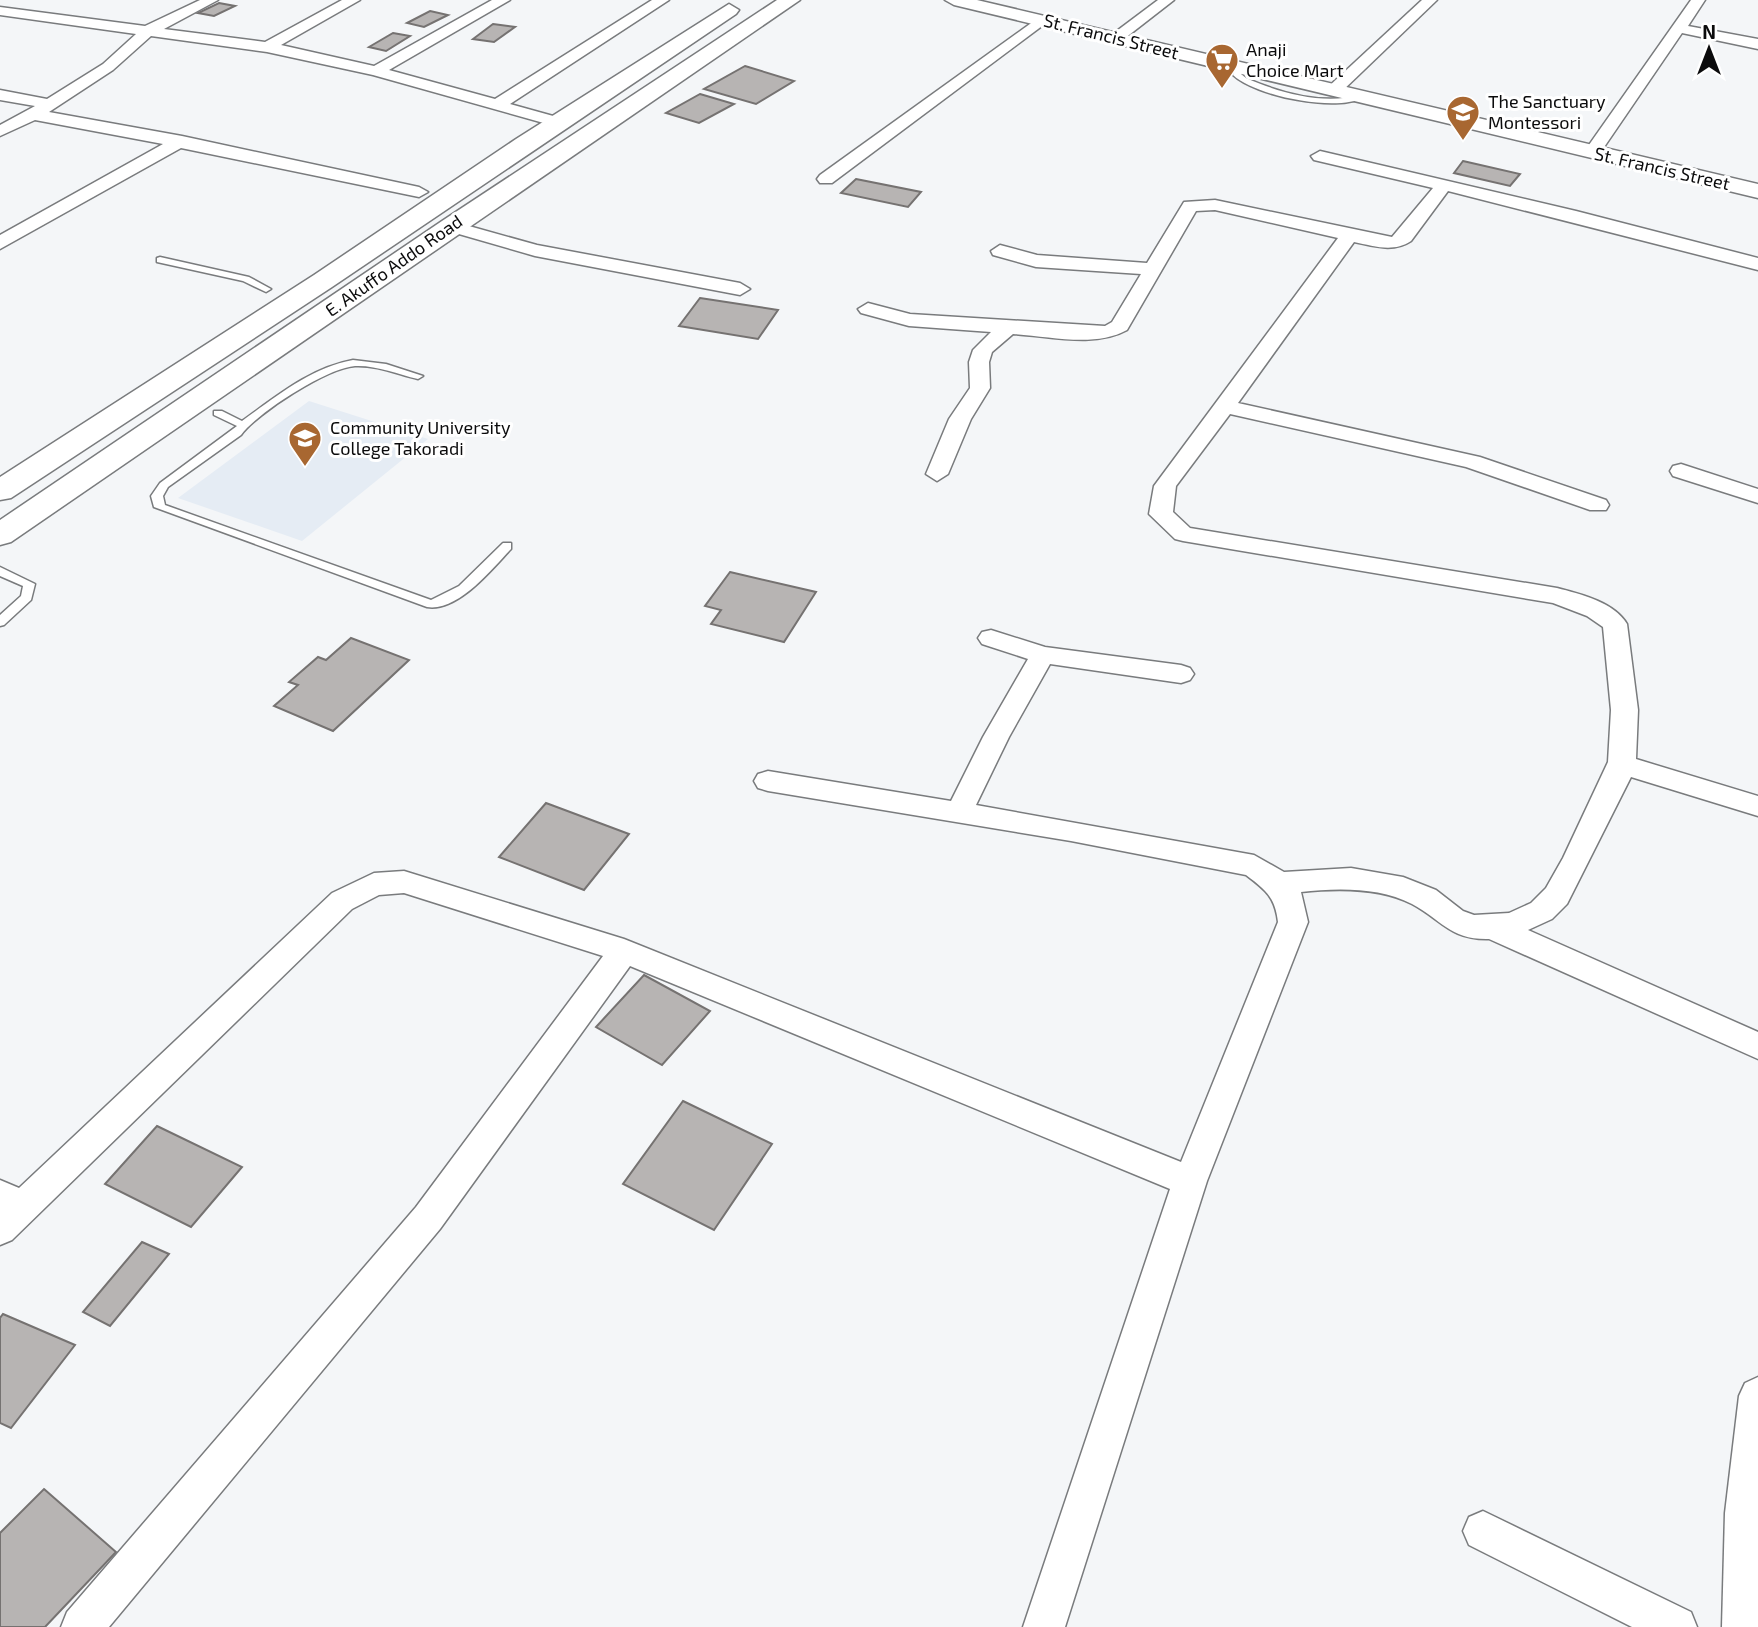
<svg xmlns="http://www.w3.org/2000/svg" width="1758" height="1627" viewBox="0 0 1758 1627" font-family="'Exo 2',sans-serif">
<rect width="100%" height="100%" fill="#f4f6f8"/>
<!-- built -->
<path fill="#e5ecf4" d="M309,401L428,439L302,541L178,498Z"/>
<!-- building -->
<g fill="#b7b4b3" stroke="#757271" stroke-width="2">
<path d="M219,3L235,6L214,16L198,13Z"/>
<path d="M430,11L448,15L424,27L407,23Z"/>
<path d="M493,24L515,27L494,42L473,39Z"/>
<path d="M393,33L410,36L386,51L369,47Z"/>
<path d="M745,66L794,81L756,104L704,89Z"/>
<path d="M700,94L734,104L699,123L666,113Z"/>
<path d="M1463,161L1520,174L1510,186L1454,173Z"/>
<path d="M856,179L921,192L908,207L841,193Z"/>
<path d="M700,298L778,310L758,339L679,326Z"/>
<path d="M730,572L816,592L784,642L711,624L721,610L705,606Z"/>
<path d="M351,638L409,660L333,731L274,706L298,685L289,682L318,657L326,660Z"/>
<path d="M546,803L629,834L584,890L499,857Z"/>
<path d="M644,975L710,1011L662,1065L596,1027Z"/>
<path d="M683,1101L772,1144L714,1230L623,1184Z"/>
<path d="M157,1126L242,1167L191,1227L105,1184Z"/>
<path d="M142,1242L169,1254L110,1326L83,1312Z"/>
<path d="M3,1314L75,1345L11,1428L0,1423V1318Z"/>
<path d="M44,1489L116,1552L45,1627H0V1533Z"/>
</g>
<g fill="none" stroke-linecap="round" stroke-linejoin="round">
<defs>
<g id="service">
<path d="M1236,67H1242L1241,74L1246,78C1280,93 1323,105 1360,95L1364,97C1338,113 1255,96 1233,75Z"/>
<path d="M160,257L249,277L271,289L266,292L243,281L157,262V258Z"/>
<path d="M353,360L386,364L423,376L418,379C397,374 376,365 355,366C327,368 257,413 241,435L168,487L163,496L165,505L431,600L459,586L503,543H511V549C492,569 458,612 427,607L154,507L151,496L160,483L237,426L214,415V411H222L242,421C277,396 310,368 353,360Z"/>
<path d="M0,567L35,584L31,600L4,625L0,626V615L21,596L23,586L0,576Z"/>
</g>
<g id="minor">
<path d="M200,0H218L164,29L265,42L342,0H360L281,45L374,66L492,0H510L389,70L495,99L652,0H669L510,104L564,119L566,122L558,127L373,75L267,52L151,36L113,70L49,112L182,136L419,187L428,192L419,197L181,148L0,249V235L163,144L35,120L0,136V125L35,106L0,100V90L47,99L103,64L136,34L0,15V7L145,26Z"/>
<path d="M1158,0H1174L1120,42H1110V36Z"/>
<path d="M1422,0H1437L1339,94H1327V88Z"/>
<path d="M1691,0H1705L1688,26L1758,39V49L1682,33L1598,156H1586L1584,152Z"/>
<path d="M1041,16L1046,17V23L832,183H820L817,179L820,175Z"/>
<path d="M1320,151L1576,211L1758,258V270L1448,191L1411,241C1393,253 1374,246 1354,242L1238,403L1480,457L1606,500L1609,505L1606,510H1590L1466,467L1230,414L1176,486L1173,512L1190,528L1557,588C1580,594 1614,602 1627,624L1638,710L1636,759L1758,796V816L1631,777L1567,904L1552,919L1528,930L1758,1032V1059L1489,939C1450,940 1442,920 1412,904C1379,887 1337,888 1301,892L1308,922L1207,1181L1065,1627H1023L1170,1189L630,966L440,1229L109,1627H61L67,1612L416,1207L603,956L404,893L379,895L352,909L12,1240L0,1245V1180L19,1188L332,893L374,873L404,871L624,939L1181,1162L1278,922C1275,897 1266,890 1246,875L1071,841L768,791L758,788L754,781L758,774L768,771L951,801L983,737L1028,659L982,644L978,638L982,632L991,630L1045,647L1181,665L1190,668L1194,674L1190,680L1181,683L1050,664L1009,737L976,805L1254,855L1284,872L1351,868L1403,877L1436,890L1463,911L1474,915L1509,913L1531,903L1546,888L1563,858L1608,762L1611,710L1603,627L1587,616L1553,603L1183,541L1175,539L1149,514L1154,486L1338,238L1215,210L1196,211L1127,330C1095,348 1049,336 1013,334L992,352L989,362L990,388L971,419L948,474L937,481L926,474L949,419L970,388L969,362L973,350L991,332L909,326L861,313L858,309L868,303L910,314L1105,326L1112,322L1141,274L1036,267L993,255L991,251L1000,245L1037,255L1147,263L1184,202L1215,200L1392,237L1433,188L1314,160L1311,156Z"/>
<path d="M451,221L537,245L740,283L750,289L740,295L535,256L445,230L442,226Z"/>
<path d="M1681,464L1758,489V503L1673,476L1670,471L1673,466Z"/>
<path d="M1758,1377V1627H1722L1725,1513L1739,1396L1745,1383Z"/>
<path d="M1483,1511L1691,1612L1697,1627H1632L1469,1545L1463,1531L1469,1517Z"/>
</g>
<path id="tertiary" d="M945,0H977L1758,184V198L954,5Z"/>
<g id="secondary">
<path d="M777,0H800L11,542L0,545V520L442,221Z"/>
<path d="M729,4L739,10L736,14L332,287L11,498L0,500V477L314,275L516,139Z"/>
</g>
</defs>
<!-- service casing -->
<use href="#service" stroke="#797b7d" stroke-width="3"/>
<!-- minor casing -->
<use href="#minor" stroke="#797b7d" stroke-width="3"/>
<!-- tertiary casing -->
<use href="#tertiary" stroke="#797b7d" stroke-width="3"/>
<!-- secondary casing -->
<use href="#secondary" stroke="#797b7d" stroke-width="3"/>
<!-- service -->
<use href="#service" fill="#fff" fill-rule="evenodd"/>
<!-- minor -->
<use href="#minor" fill="#fff" fill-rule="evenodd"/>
<!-- tertiary -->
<use href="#tertiary" fill="#fff" fill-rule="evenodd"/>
<!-- secondary -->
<use href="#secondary" fill="#fff" fill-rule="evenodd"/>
</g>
<!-- icons -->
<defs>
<symbol id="supermarket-pin" viewBox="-11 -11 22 30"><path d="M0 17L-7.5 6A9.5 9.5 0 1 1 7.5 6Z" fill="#a86731" stroke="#fff"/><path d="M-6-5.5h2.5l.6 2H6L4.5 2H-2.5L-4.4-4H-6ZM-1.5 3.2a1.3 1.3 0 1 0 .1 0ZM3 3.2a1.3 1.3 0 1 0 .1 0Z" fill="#fff"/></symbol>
<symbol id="school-pin" viewBox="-11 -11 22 30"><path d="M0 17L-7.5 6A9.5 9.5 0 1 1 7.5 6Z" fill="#a86731" stroke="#fff"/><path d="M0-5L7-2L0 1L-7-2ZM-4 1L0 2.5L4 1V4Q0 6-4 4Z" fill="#fff"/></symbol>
<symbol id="university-pin" viewBox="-11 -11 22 30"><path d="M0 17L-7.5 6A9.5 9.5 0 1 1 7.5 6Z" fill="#a86731" stroke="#fff"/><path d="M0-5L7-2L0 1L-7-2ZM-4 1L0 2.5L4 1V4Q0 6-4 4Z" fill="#fff"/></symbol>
</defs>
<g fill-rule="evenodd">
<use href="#supermarket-pin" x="1203" y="41" width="38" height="52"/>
<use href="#school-pin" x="1444" y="93" width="38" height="52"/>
<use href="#university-pin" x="286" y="419" width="38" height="52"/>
</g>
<g text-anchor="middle" stroke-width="6" stroke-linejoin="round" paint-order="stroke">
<!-- far-street labels -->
<g font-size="18" fill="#0b0b0c" stroke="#fff">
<text transform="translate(1111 37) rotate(14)" y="6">St. Francis Street</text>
<text transform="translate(1662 169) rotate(13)" y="6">St. Francis Street</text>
<text transform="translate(394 266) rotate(-35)" y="6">E. Akuffo Addo Road</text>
</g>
<!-- far-poi labels -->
<g font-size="18" fill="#0b0b0c" stroke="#fff" text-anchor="start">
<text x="1246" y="56">Anaji<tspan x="1246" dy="21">Choice Mart</tspan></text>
<text x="1488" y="108">The Sanctuary<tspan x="1488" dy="21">Montessori</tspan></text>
<text x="330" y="434">Community University<tspan x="330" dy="21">College Takoradi</tspan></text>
</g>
</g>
<!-- north arrow -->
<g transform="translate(1709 49)" stroke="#ffffff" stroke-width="5" paint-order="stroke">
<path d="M0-5L12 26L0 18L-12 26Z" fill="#0b0b0c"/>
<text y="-10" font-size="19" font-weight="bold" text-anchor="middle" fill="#0b0b0c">N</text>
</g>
</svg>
